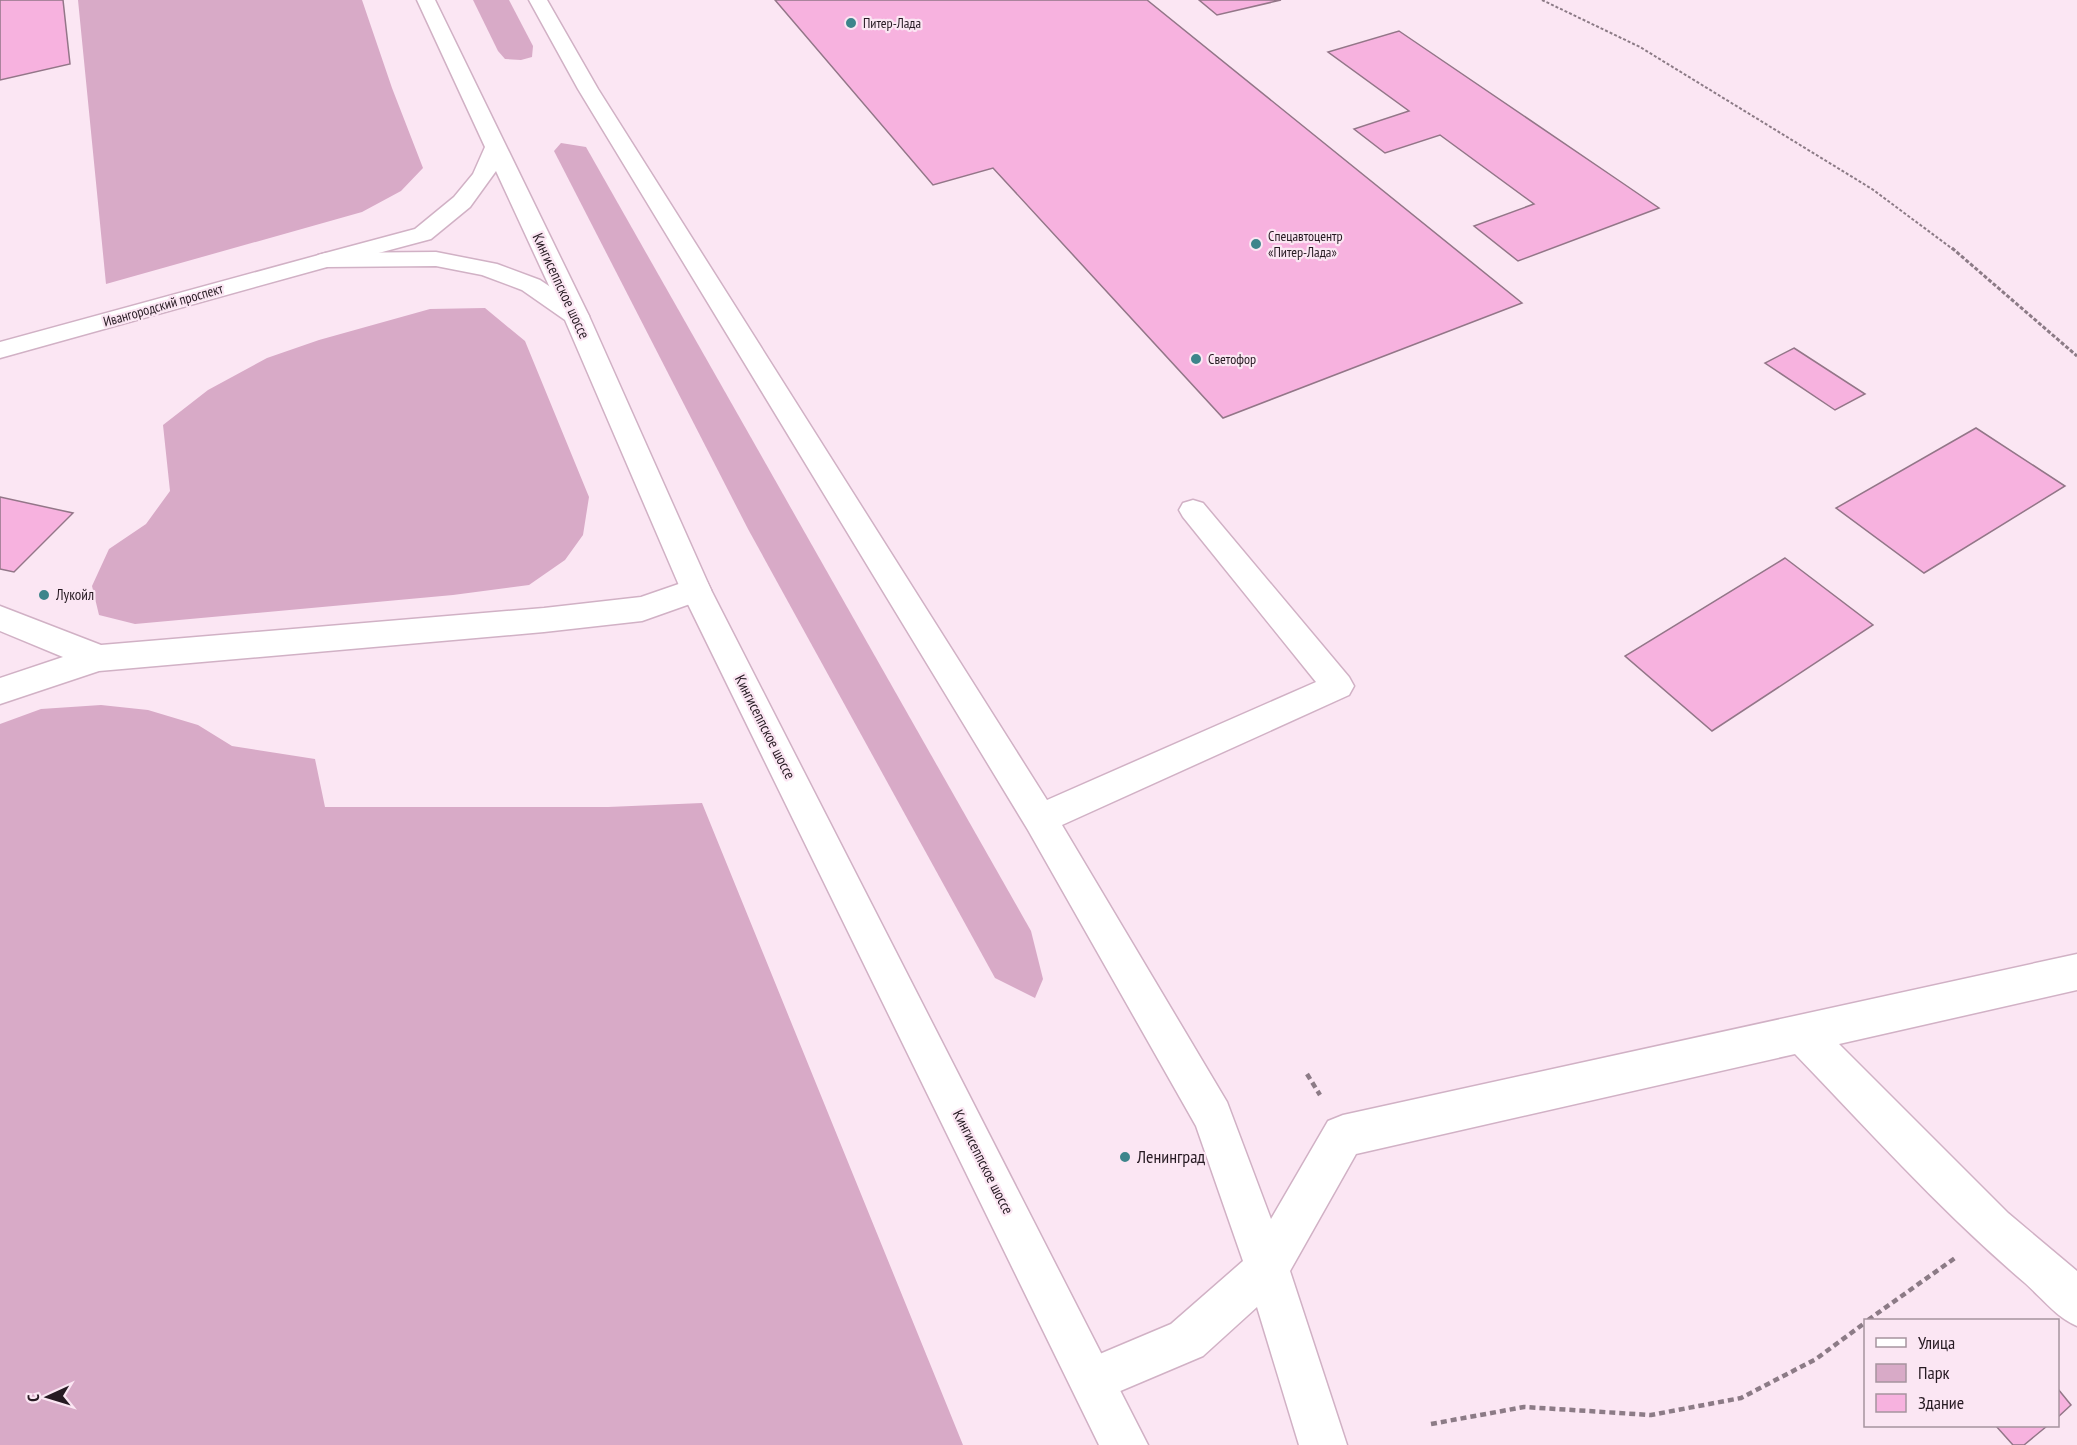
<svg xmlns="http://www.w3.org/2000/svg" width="2077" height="1445" viewBox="0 0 2077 1445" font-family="'PT Sans Narrow',sans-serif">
<rect width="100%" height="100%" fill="#fbe6f3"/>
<!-- green -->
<g fill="#d8aac7">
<path d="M78,0H362L392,88L423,168L401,191L362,212L106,284Z"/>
<path d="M473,0H509L533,46L532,57L521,60L505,59L498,51Z"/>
<path d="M561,143L586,147L1031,931L1043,979L1035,998L995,978L748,529L554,151Z"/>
<path d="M485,308L525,341L589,497L583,535L565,560L529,585L453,595L135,624L99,615L92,586L109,549L146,524L170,491L163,425L208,390L267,358L319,340L430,309Z"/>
<path d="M101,705L148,710L198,725L232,746L315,759L325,807H608L702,803L963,1445H0V724L41,709Z"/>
</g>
<!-- building -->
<g fill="#f7b2df" stroke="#937688" stroke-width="1.5">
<path d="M0,0H63L70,64L0,80Z"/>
<path d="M775,0H1147L1522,303L1223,418L993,168L933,185Z"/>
<path d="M1199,0H1281L1217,15Z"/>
<path d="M1399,31L1621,182L1659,208L1518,261L1474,226L1534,204L1440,135L1385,153L1354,129L1409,111L1328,52Z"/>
<path d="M1794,348L1865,394L1835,410L1765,363Z"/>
<path d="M1976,428L2065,486L1924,573L1836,508Z"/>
<path d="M0,497L73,513L14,572L0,569Z"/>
<path d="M1785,558L1873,625L1712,731L1625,656Z"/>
<path d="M2058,1389L2071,1405L2058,1417Z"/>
<path d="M1996,1426H2047L2024,1445H2013Z"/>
</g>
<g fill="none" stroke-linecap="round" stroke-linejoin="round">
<defs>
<g id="minor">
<path d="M529,0H547L598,89L1047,800L1316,682L1183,517L1179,510L1183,503L1193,500L1203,503L1349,677L1354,686L1349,695L1062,825L1227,1102L1271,1219L1328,1121L1343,1115L2077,954V990L1839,1044L2008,1213L2077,1271V1326C2056,1317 2042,1298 2025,1283C1943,1213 1870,1132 1795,1054L1356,1154L1290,1271L1347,1445H1299L1257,1307L1203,1356L1092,1403L1076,1396L1069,1380L1076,1364L1171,1324L1243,1261L1196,1126L1028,830L578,89Z"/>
<path d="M696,578L707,582L711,590L707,598L642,621L544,632L99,671L0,704V678L63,657L0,631V606L101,645L544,608L641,597Z"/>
</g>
<path id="major" d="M417,0H435L589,316L585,322L576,324L567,322L563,316L496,171L470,207L431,239L326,267L318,265L314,260L318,255L415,229L454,197L473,174L485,147Z"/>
<path id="highway" d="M436,252L497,264L540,280L585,310L589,316L711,590L1148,1445H1099L681,590L565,320L522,290L482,275L436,266L327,267L0,358V342L326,253Z"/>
</defs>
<!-- minor casing -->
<use href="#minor" stroke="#d1b1c5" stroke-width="3"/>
<!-- major casing -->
<use href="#major" stroke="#d1b1c5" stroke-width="3"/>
<!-- highway casing -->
<use href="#highway" stroke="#d1b1c5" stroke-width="3"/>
<!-- path-far2 -->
<path stroke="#8c7b86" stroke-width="2" stroke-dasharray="3 2" stroke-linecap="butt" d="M1542,0L1640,47L1872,189L1954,250"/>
<!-- path-far1 -->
<path stroke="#8c7b86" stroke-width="3" stroke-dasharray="4 2" stroke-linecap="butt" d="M1952,248L2077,356"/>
<!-- path -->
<g stroke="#8c7b86" stroke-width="4.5" stroke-dasharray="6 4" stroke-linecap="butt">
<path d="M1307,1074L1320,1095"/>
<path d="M1868,1320L1955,1258"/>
<path d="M1431,1424L1524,1407L1651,1415L1741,1398L1816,1359L1866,1322"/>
</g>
<!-- minor -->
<use href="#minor" fill="#fff" fill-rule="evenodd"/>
<!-- major -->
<use href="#major" fill="#fff" fill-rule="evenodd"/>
<!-- highway -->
<use href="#highway" fill="#fff" fill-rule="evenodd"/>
</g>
<!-- markers -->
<g fill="#3d858b" stroke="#fbe6f3" stroke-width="2">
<circle cx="851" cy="23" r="6"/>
<circle cx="1256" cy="244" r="6"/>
<circle cx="1196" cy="359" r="6"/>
<circle cx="44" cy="595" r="6"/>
<circle cx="1125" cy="1157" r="6"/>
</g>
<g text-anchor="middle" stroke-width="4.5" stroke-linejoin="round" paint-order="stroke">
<!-- far-poi labels -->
<g font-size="14" fill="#261a22" stroke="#fbe6f3" text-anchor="start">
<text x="863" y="28">Питер-Лада</text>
<text x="1268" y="241">Спецавтоцентр<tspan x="1268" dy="16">«Питер-Лада»</tspan></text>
<text x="1208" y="364">Светофор</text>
</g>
<!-- far-street labels -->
<g font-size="14" fill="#261a22" stroke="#fbe6f3">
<text transform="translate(163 305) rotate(-16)" y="5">Ивангородский проспект</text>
</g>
<!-- street labels -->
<g font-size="15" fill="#261a22" stroke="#fbe6f3">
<text transform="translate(561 286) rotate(65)" y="5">Кингисеппское шоссе</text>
<text transform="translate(765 727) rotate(63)" y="5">Кингисеппское шоссе</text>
<text transform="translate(983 1162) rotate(63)" y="5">Кингисеппское шоссе</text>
</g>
<!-- poi labels -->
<g font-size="15" fill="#261a22" stroke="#fbe6f3" text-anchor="start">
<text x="56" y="600">Лукойл</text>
</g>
<!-- near-poi labels -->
<g font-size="18" fill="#261a22" stroke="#fbe6f3" text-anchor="start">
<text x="1137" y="1163">Ленинград</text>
</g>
</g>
<!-- legend -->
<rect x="1864" y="1319" width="195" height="108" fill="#fbe6f3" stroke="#a6949f" stroke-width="1.5"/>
<rect x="1876" y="1338" width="30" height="9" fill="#ffffff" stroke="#a6949f" stroke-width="1.5"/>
<text x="1918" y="1349" font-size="18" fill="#261a22">Улица</text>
<rect x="1876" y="1364" width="30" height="18" fill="#d8aac7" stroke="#a6949f" stroke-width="1.5"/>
<text x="1918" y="1379" font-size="18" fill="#261a22">Парк</text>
<rect x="1876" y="1394" width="30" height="18" fill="#f7b2df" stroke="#a6949f" stroke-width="1.5"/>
<text x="1918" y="1409" font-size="18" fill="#261a22">Здание</text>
<!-- north arrow -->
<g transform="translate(48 1397) rotate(266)" stroke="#fbe6f3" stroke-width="4.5" paint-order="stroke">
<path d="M0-4.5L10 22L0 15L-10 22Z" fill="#261a22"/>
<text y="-9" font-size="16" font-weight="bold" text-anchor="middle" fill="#261a22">С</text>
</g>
</svg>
